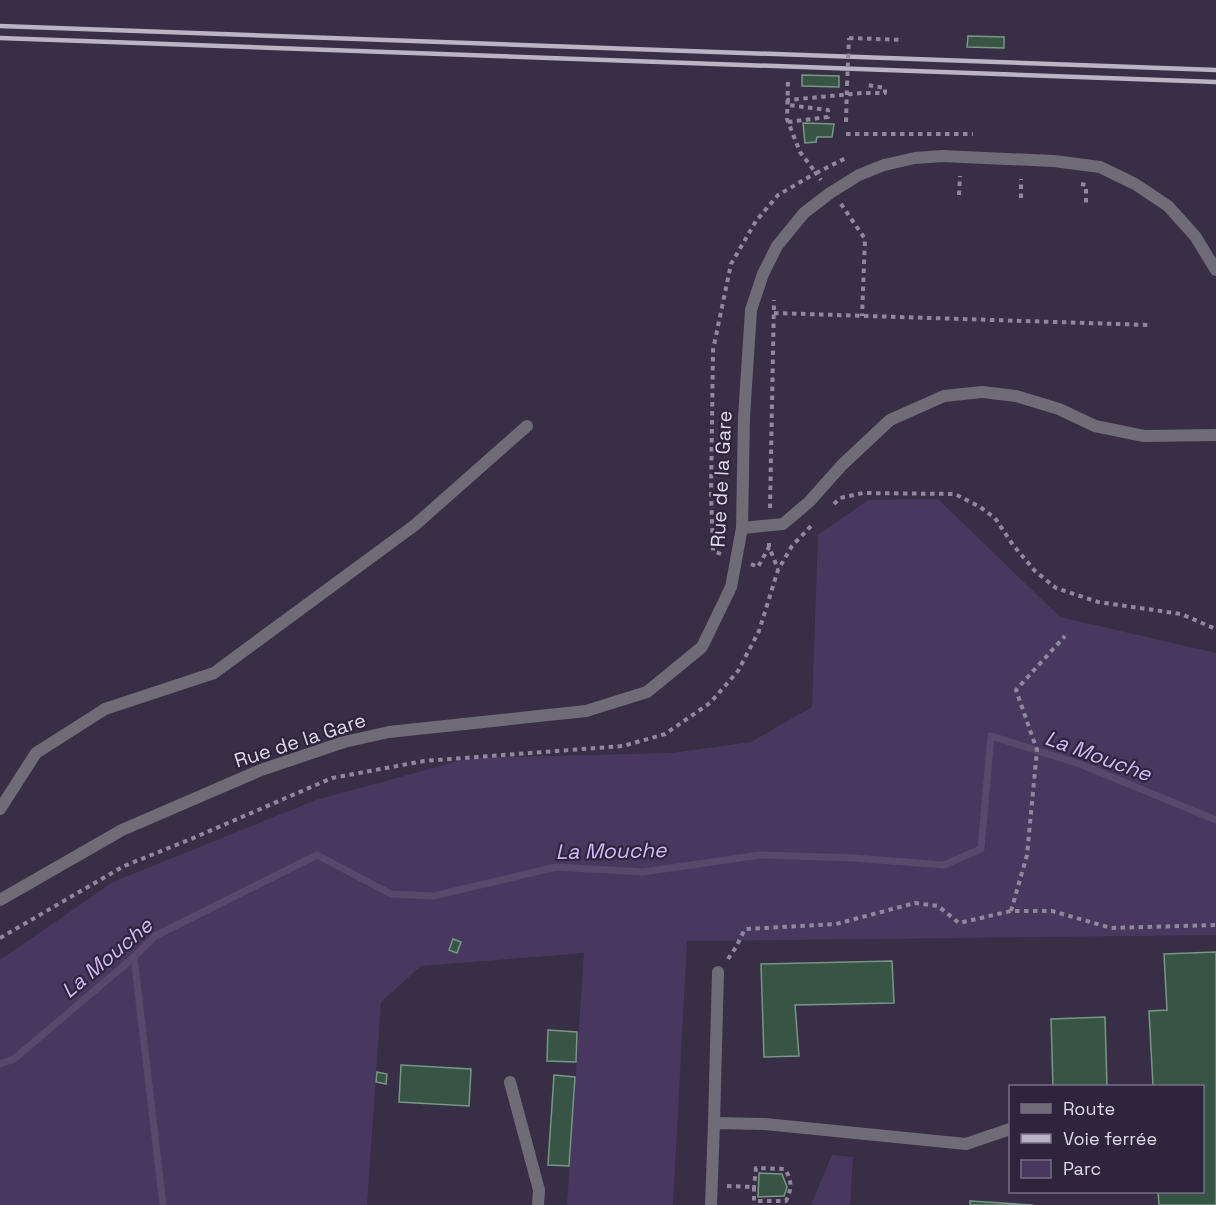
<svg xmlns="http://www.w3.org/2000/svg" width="1216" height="1205" viewBox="0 0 1216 1205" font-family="'Space Grotesk',sans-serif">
<rect width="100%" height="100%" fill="#382e46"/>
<!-- green -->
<g fill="#483860">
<path d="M938,499L1060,617L1216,653V935L687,941L673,1205H567L584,953L421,966L381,1002L367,1205H0V960L113,882L316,800L470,758L672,753L751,742L812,707L818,535L868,500Z"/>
<path d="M832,1155L853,1157L850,1205H811Z"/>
</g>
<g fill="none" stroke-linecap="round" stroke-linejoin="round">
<!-- stream -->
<g stroke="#59486c" stroke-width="7">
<path d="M134,957L163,1205"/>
<path d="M0,1064L14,1059L134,957L155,936L317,855L391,894L434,896L556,867L643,872L760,855L853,858L944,865L981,849L991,736L1080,764L1216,820"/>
</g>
</g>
<!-- building -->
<g fill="#375445" stroke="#789786" stroke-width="1.5">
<path d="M968,36L1004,37V48L967,47Z"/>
<path d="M802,75L839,76V87L802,86Z"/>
<path d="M803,123L834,124L832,137H817L816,142L805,143Z"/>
<path d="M453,939L461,942L457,953L449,950Z"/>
<path d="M1216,952V1205H1159L1158,1192H1202V1086H1153L1149,1011L1167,1010L1164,954Z"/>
<path d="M892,961L894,1003L795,1005L799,1056L764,1057L761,964Z"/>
<path d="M1105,1017L1107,1086H1053L1051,1019Z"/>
<path d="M548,1030L577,1032L576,1062L547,1061Z"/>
<path d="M401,1065L471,1069L469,1106L399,1102Z"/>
<path d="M377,1072L387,1074L386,1084L376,1082Z"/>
<path d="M554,1075L575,1077L569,1166L548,1165Z"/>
<path d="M759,1173L782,1174L787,1187L784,1196L758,1197Z"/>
<path d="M970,1201L1033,1205H970Z"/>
</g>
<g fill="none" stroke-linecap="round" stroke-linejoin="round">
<!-- path -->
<g stroke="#90889c" stroke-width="4" stroke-dasharray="4.5 4.5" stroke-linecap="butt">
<path d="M849,38L902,40"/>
<path d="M788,82L787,119L800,152L816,173L846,158"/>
<path d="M788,122L828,117V110L788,105V100L862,93H885V88L867,85"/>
<path d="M846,122L847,85"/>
<path d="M846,134H973"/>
<path d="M1081,184L1086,185V206"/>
<path d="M959,195L960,176"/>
<path d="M1021,198V179"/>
<path d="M841,204L865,239L862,316"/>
<path d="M774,313L1149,325"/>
<path d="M834,504L840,498L863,493L955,494L980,507L995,518L1013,545L1035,571L1056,588L1098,602L1181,614L1216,629"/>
<path d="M770,508L774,300"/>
<path d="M769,543V547L778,569"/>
<path d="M721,554L713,551L711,494L713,350L731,264L756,221L778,195L816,173L821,180"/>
<path d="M751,564L758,567L769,547"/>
<path d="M1011,911L1027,855L1037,750L1016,690L1065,636"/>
<path d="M0,938L124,866L191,839L332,778L424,761L623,746L665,734L710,703L738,671L759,631L778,570L792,546L811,526"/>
<path d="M728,959L736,947L745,929L836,924L915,903L938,906L959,923L1011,911H1052L1111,928L1216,925"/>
<path d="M727,1186L754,1187V1201H786C792,1188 792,1181 785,1169L756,1168L754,1187"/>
</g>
<!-- lane -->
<g stroke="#6f6b77" stroke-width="12">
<path d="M742,528L783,524L809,502L842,465L890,420L944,396L982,392L1016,396L1059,409L1095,426L1144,436L1216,435"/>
<path d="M0,809L36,753L105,709L214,673L415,525L527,426"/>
<path d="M510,1082L539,1190L538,1205"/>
<path d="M714,1123L718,972"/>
</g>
<!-- street -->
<g stroke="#6f6b77" stroke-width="12">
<path d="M0,900L122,830L261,770L344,742L389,732L586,711L647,692L702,647L731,587L742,528L744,417L751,310L763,274L777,246L804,213L830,193L859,175L884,165L915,158L942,156L1054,161L1100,167L1135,184L1168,206L1195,236L1216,270"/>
<path d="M711,1205L714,1123L765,1124L966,1144L1010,1129"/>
</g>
<!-- rail -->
<g stroke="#bab4c6" stroke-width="4.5">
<path d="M0,26L1216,70"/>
<path d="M0,38L1216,82"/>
</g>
<!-- path-bridge -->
<path stroke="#90889c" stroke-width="4" stroke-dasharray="4.5 4.5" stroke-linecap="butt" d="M847,85L849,38"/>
</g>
<g text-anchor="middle" stroke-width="4.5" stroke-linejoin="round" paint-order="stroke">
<!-- street labels -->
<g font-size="20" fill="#dfdaea" stroke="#2e243c">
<text transform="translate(721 479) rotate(-87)" y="7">Rue de la Gare</text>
<text transform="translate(300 740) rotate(-18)" y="7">Rue de la Gare</text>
</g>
<!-- water labels -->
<g font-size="21" font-style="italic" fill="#d3bbfa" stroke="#2e243c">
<text transform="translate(1098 756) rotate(20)" y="7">La Mouche</text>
<text transform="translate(611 851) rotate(-1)" y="7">La Mouche</text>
<text transform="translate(107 958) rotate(-40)" y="7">La Mouche</text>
</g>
</g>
<!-- legend -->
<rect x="1009" y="1085" width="195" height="108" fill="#2e243c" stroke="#756d82" stroke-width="1.5"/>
<rect x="1021" y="1104" width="30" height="9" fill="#6f6b77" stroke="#756d82" stroke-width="1.5"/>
<text x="1063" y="1115" font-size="18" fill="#dfdaea">Route</text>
<rect x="1021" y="1134" width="30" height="9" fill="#bab4c6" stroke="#756d82" stroke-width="1.5"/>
<text x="1063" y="1145" font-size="18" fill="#dfdaea">Voie ferrée</text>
<rect x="1021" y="1160" width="30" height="18" fill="#483860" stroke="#756d82" stroke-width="1.5"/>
<text x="1063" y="1175" font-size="18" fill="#dfdaea">Parc</text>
</svg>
